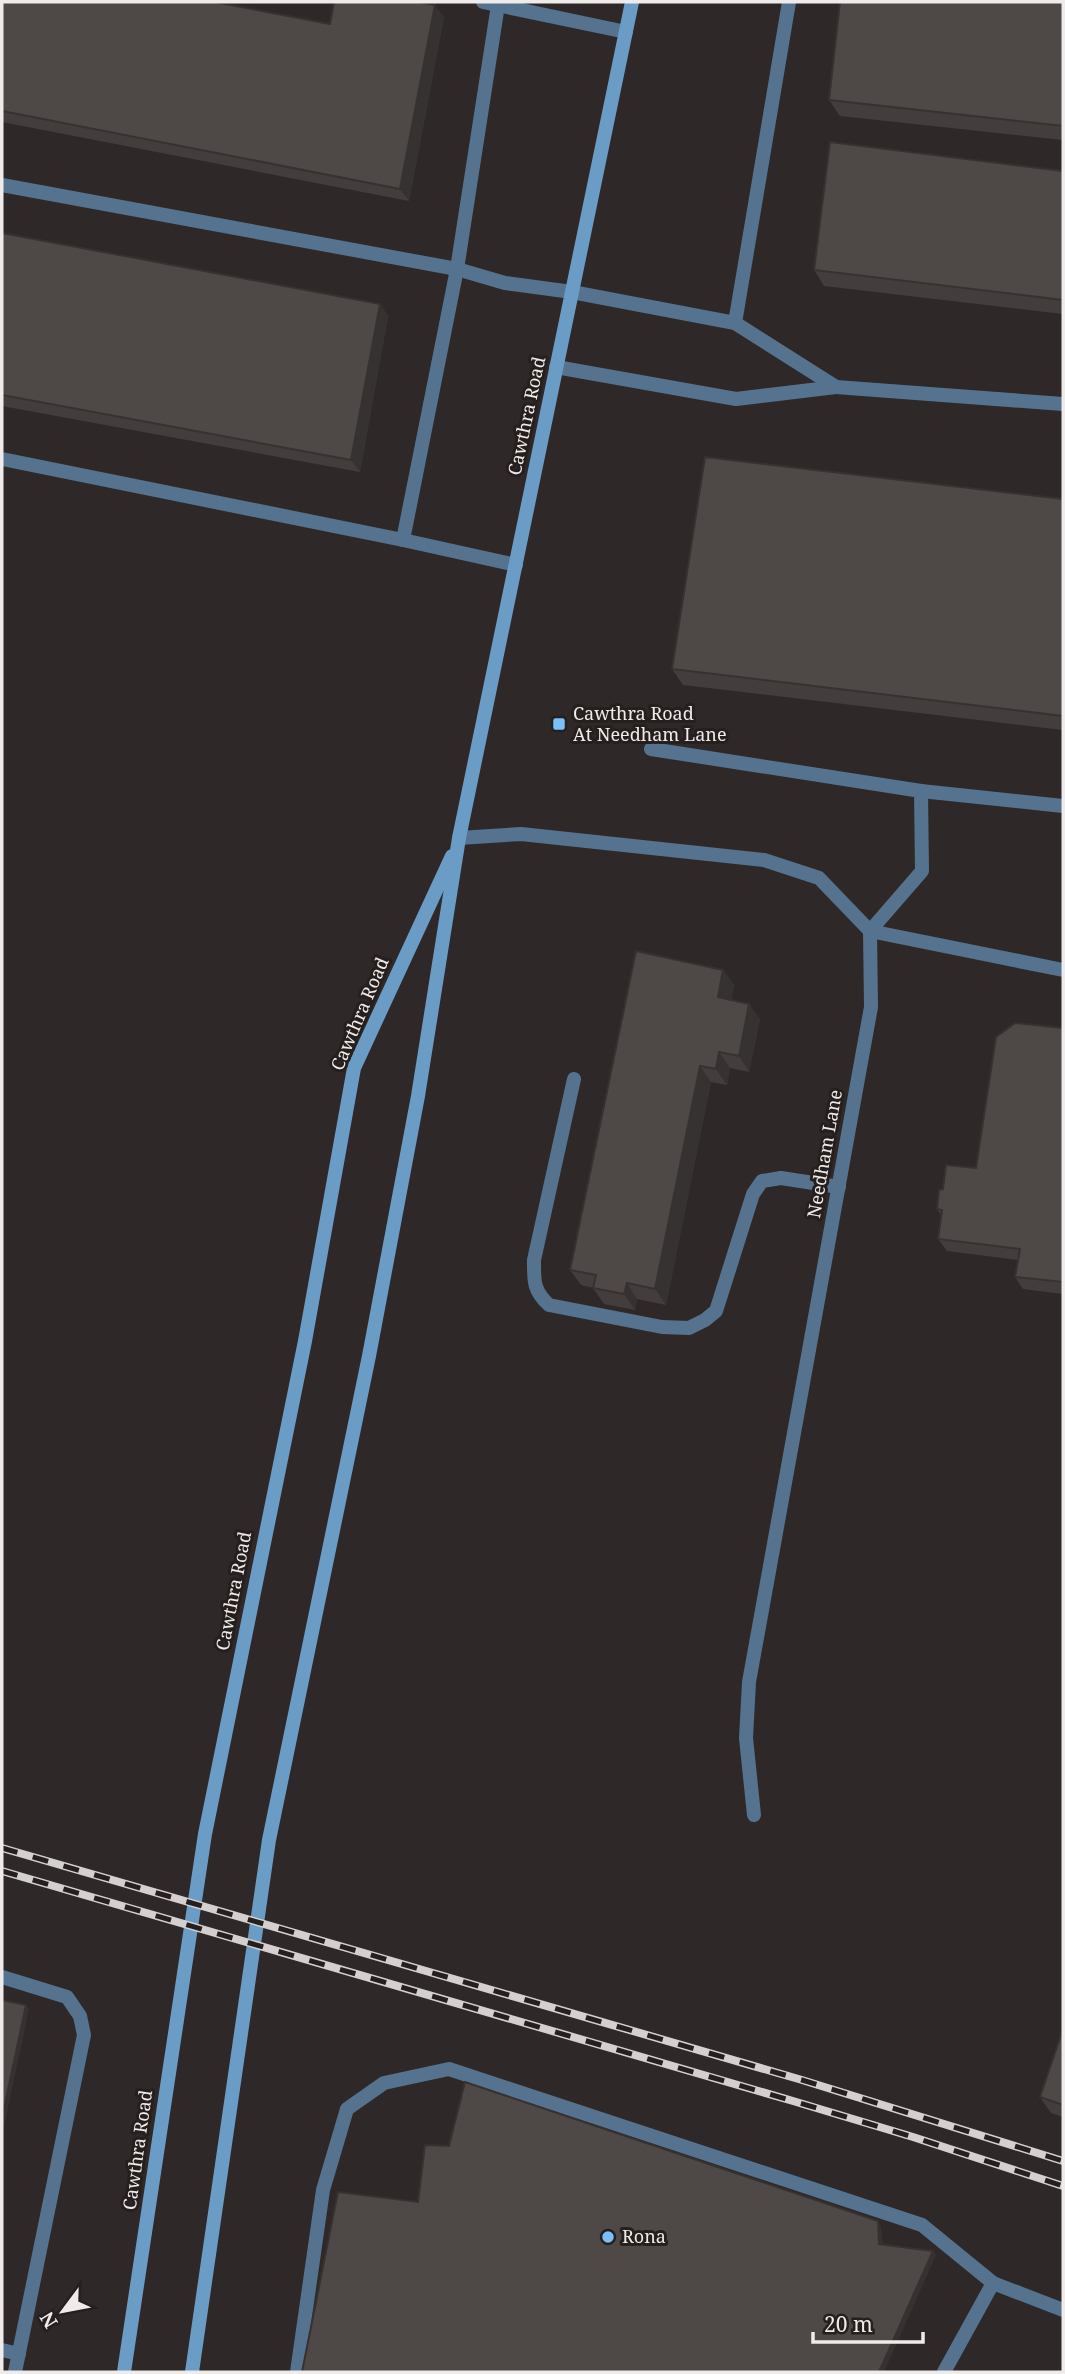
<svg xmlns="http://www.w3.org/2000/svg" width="1065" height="2374" viewBox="0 0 1065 2374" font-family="'Noto Serif',serif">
<rect width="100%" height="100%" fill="#2e2928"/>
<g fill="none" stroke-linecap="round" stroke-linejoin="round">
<!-- lane -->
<g stroke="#55738e" stroke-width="14">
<path d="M483,2L626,32"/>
<path d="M789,2L735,323L836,387L1063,404"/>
<path d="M2,185L457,269L505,283L572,292L735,323"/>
<path d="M556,367L736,399L836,387"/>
<path d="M2,459L403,540L516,565"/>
<path d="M403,540L457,269L498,5"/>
<path d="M651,749L921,791L922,871L870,931L1063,970"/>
<path d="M921,791L1063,806"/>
<path d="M574,1079L534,1260C534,1281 533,1290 549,1305L662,1327L689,1328L705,1320L716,1311L753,1194L762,1181L781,1178L839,1187"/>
<path d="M2,1977L67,1997L80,2016L84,2035L15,2372"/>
<path d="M2,2350L19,2354"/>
<path d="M297,2372L323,2190L347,2109L384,2083L449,2069L922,2225L993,2283L1063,2310"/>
<path d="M944,2372L993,2283"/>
</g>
<!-- street -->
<path stroke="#55738e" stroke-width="14" d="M459,838L521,834L764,860L819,878L870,931L871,1007L749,1682L746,1738L754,1815"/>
<!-- secondary -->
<g stroke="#6b9cc6" stroke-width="14">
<path d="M124,2372L205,1834L305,1341L354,1068L452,856"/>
<path d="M192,2372L269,1840L369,1356L418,1096L459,838L632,2"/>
</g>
<defs>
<g id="rail">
<path d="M2,1848L802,2080L1063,2161"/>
<path d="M2,1871L793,2101L913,2137L1063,2186"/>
</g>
</defs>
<!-- rail casing -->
<use href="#rail" stroke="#d4d0cf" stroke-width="8"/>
<!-- rail -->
<use href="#rail" stroke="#251f1e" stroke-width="5" stroke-dasharray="16" stroke-linecap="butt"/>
</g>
<!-- wall -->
<g fill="#433e3d">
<path d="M2,2L330,24L444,17L409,201L2,122Z"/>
<path d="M1063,2V140L840,116L829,100Z"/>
<path d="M1063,171V314L824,286L814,270Z"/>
<path d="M2,233L380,304L388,316L360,472L2,406Z"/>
<path d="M1063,499V730L683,685L672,669Z"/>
<path d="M723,970L734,985L731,1000L760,1019L749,1072L730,1068L727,1085L711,1082L666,1305L637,1299L635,1310L604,1304L593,1288L581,1285L570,1270Z"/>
<path d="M1063,1028V1294L1023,1289L1015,1277L1018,1260L947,1251L938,1239L941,1215L937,1209L943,1189L976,1168Z"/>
<path d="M1063,2029V2117L1051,2113L1040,2097Z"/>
</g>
<!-- shaded-wall -->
<g fill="#373232">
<path d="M435,5L444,17L409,201L400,189Z"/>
<path d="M380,304L388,316L360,472L351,460Z"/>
<path d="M723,970L734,985L729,1013L718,997Z"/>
<path d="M749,1004L760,1019L749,1072L739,1056Z"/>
<path d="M719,1052L730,1068L727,1085L716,1069Z"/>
<path d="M700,1066L711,1082L666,1305L655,1289Z"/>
<path d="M627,1283L637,1299L635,1310L624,1294Z"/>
<path d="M26,2005L29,2009L2,2136V2118Z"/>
<path d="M878,2221L881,2226L883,2248L879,2244Z"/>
<path d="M933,2251L936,2255L884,2372H879Z"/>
</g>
<!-- building -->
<g fill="#4e4847" stroke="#373232" stroke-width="2">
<path d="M2,2H215L330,24L334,2H419L435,5L400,189L2,111Z"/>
<path d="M840,2H1063V126L829,100Z"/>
<path d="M830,142L1063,171V300L814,270Z"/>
<path d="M2,233L380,304L351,460L2,395Z"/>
<path d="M705,457L1063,499V716L672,669Z"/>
<path d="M636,951L723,970L718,997L749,1004L739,1056L719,1052L716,1069L700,1066L655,1289L627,1283L624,1294L593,1288L596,1275L570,1270Z"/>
<path d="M1015,1023L1063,1028V1282L1015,1277L1020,1249L938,1239L942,1210L937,1209L939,1190L943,1189L946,1165L976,1168L996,1037Z"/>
<path d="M2,2000L26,2005L2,2118Z"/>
<path d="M1063,2029V2105L1040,2097Z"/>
<path d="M465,2082L878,2221L879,2244L933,2251L879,2372H302L338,2192L418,2202L425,2145L449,2146Z"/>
</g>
<!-- markers -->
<g fill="#7abff8" stroke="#251f1e" stroke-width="2.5">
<rect x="552" y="717" width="14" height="14" rx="3.5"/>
<circle cx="608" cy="2237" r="7"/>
</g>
<g text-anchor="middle" stroke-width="6" stroke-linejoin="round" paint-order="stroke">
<!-- street labels -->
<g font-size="18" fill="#efebea" stroke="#251f1e">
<text transform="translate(527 416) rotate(-78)" y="6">Cawthra Road</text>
<text transform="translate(360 1014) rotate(-67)" y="6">Cawthra Road</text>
<text transform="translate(825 1154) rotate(-80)" y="6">Needham Lane</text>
<text transform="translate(234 1591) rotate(-79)" y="6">Cawthra Road</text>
<text transform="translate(138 2150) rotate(-82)" y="6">Cawthra Road</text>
</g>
<!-- poi labels -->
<g font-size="18" fill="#efebea" stroke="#251f1e" text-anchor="start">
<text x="573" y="720">Cawthra Road<tspan x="573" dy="21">At Needham Lane</tspan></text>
<text x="622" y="2243">Rona</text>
</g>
</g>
<!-- border -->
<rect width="1065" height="2374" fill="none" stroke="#efebea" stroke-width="7"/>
<!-- north arrow -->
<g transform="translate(63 2311) rotate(238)" stroke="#251f1e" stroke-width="5" paint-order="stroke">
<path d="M0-5L12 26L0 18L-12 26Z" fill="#efebea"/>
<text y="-10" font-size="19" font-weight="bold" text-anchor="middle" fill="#efebea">N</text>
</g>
<!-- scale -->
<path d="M813 2332v10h110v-10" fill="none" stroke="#efebea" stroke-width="3.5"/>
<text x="824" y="2332" font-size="21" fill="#efebea" stroke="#251f1e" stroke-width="5" paint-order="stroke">20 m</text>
</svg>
